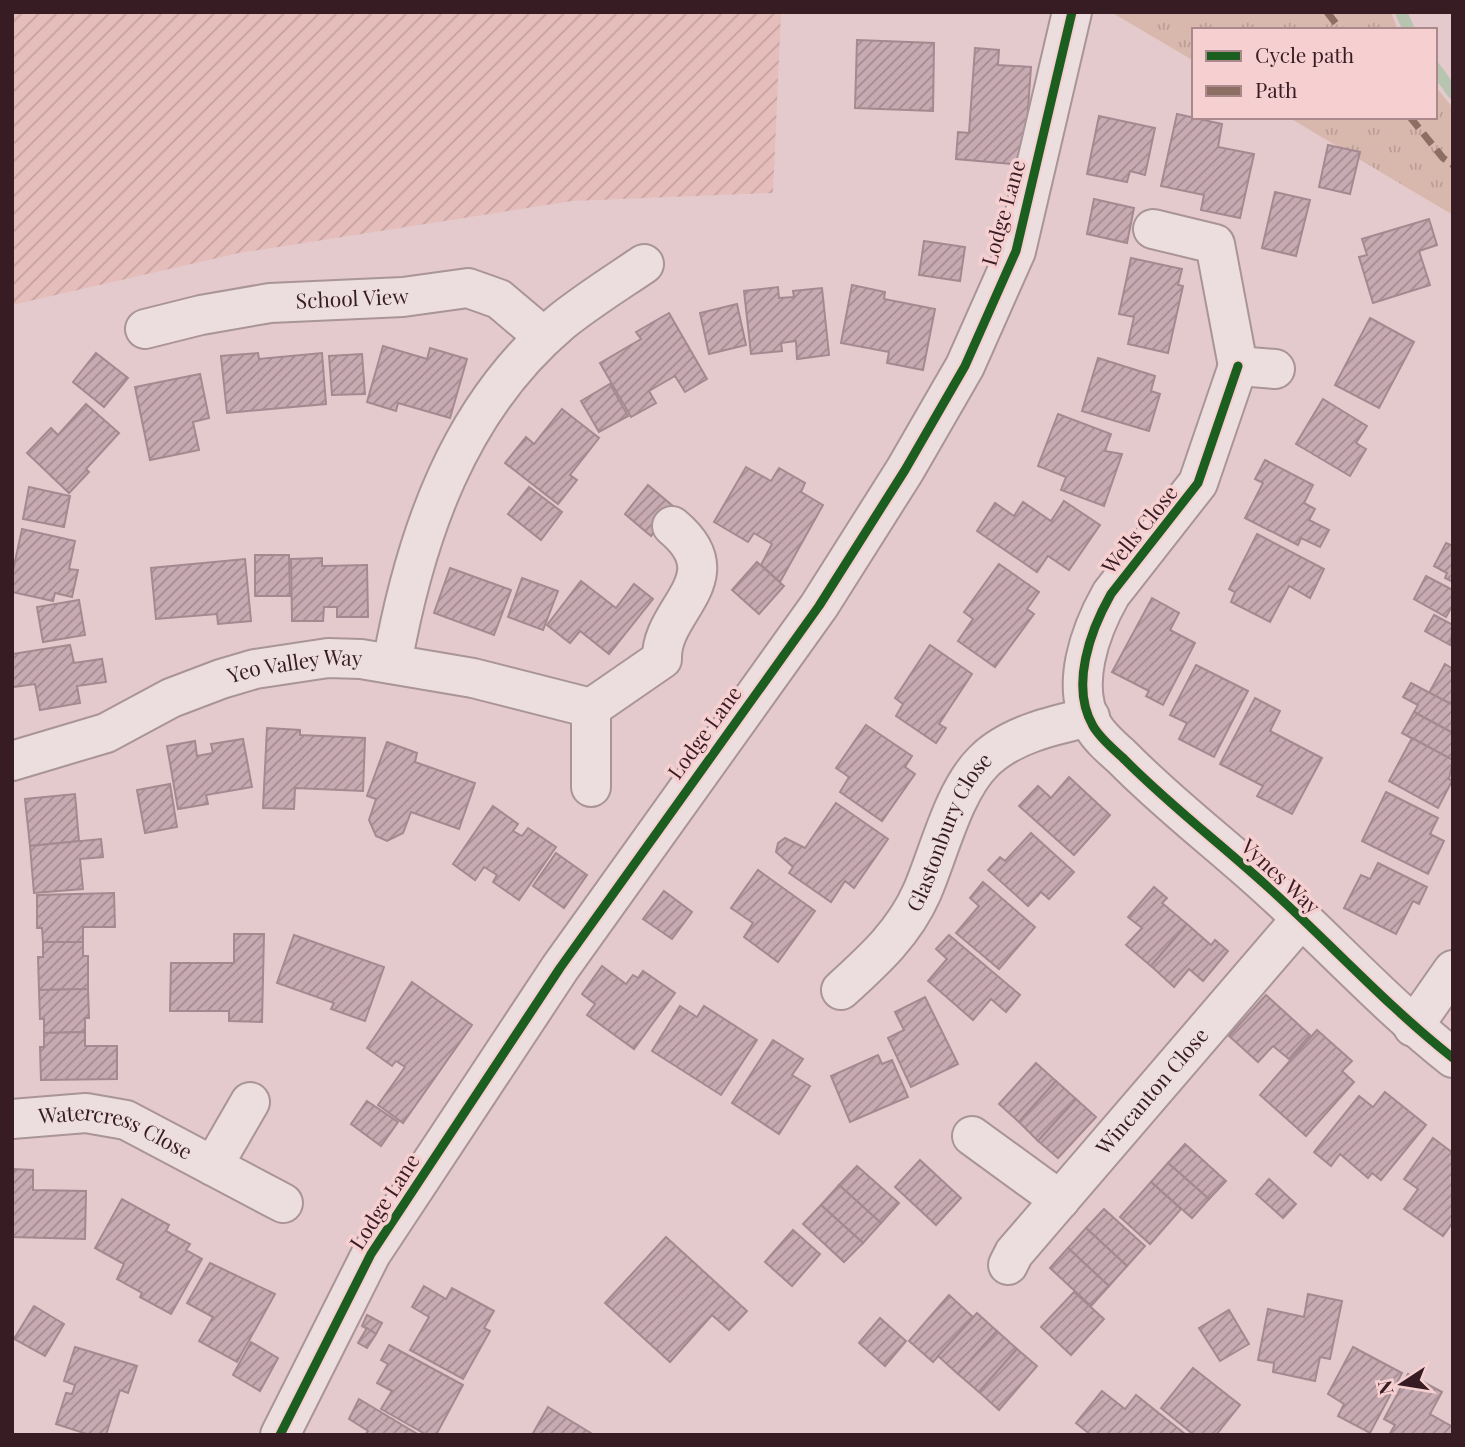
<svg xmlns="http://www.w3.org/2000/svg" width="1465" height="1447" viewBox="0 0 1465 1447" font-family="'Playfair Display',serif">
<defs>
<pattern id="farmland-furrows" width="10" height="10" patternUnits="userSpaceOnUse" patternTransform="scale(1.75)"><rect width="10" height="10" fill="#e5bdbb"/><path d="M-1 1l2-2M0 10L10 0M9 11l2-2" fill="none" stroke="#c5a2a0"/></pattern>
<pattern id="park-tufts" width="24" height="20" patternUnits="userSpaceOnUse" patternTransform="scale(1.75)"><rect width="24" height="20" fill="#d8b8ad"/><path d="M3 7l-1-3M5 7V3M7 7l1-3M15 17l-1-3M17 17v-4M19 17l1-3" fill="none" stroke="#ba9e95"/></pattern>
<pattern id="building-hatch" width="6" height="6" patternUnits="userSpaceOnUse" patternTransform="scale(1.75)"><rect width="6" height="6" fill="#c8abb2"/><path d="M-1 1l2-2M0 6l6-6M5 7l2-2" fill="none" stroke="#a38a90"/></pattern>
</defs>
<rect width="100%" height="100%" fill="#e4cacc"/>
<!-- farmland -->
<path fill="url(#farmland-furrows)" d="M12,12H781L773,193L572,201L239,253L12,305Z"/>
<!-- park -->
<g fill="url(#park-tufts)">
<path d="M1111,12H1391L1398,30H1194V61Z"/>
<path d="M1435,86L1453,108V215L1288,117H1435Z"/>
</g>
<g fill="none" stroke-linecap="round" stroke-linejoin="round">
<!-- stream -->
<g stroke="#b7c4af" stroke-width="12">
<path d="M1401,12L1409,30"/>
<path d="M1435,68L1453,93"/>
</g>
</g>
<!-- building -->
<g fill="url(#building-hatch)" stroke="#a48a90" stroke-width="2">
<path d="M857,40L934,43L933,111L855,108Z"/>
<path d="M975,48L999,50L998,65L1031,67L1024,165L956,159L958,132L969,133Z"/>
<path d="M1177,114L1222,124L1218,147L1254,154L1240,218L1201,210L1204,195L1161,186Z"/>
<path d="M1099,116L1155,128L1145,175L1130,171L1127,182L1087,174Z"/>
<path d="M1328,145L1360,152L1350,194L1319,187Z"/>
<path d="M1275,192L1310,200L1296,256L1262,248Z"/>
<path d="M1094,199L1134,208L1127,243L1087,234Z"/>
<path d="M1429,219L1437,245L1419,251L1430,285L1373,303L1359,257L1367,255L1362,239Z"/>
<path d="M924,241L965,247L960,281L919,275Z"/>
<path d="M1131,258L1182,269L1178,285L1183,286L1168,353L1128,344L1134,317L1119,314Z"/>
<path d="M852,285L885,292L884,299L935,309L923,370L887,363L889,352L841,343Z"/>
<path d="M778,287L779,298L794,297L793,291L822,288L829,355L797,359L796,341L781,343L782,351L751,354L744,291Z"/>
<path d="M737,304L746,345L709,354L700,313Z"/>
<path d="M669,313L707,379L685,392L675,376L649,391L656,403L631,417L600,363L641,339L636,332Z"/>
<path d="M1370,318L1414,342L1379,408L1335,385Z"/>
<path d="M383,346L427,359L430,348L467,359L450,418L398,403L396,411L367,402Z"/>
<path d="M96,353L128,378L104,407L73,382Z"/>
<path d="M258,353L259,359L322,353L326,404L227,413L221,356Z"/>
<path d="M362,354L365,394L332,395L329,356Z"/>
<path d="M1098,358L1155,376L1151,391L1160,394L1149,431L1082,411Z"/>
<path d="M200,374L209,418L193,422L199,450L150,460L135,387Z"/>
<path d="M610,384L628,416L599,432L581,401Z"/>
<path d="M1323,399L1367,426L1356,443L1366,449L1350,476L1296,444Z"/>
<path d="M86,404L119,433L86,469L89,472L69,493L27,453L51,428L58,435Z"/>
<path d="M562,409L599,438L570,475L577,480L558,504L505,463L526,437L534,444Z"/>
<path d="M1058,414L1111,434L1105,451L1122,454L1104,506L1061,490L1066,477L1038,466Z"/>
<path d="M1265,460L1313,485L1304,503L1315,509L1309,520L1329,530L1320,547L1301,538L1298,545L1245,518L1263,483L1255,479Z"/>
<path d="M746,467L771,481L779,468L805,483L801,492L823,505L780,582L761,565L772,544L754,533L748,542L714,522Z"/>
<path d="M648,485L674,507L651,536L625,514Z"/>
<path d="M29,487L70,496L64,527L23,519Z"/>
<path d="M529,487L562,512L541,540L508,514Z"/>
<path d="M1064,501L1100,525L1069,570L1048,556L1037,572L977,531L995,503L1014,516L1023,502L1051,521Z"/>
<path d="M22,529L75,541L69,569L78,570L72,597L55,593L53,601L12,592V575Z"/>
<path d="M1257,534L1324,569L1310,598L1289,586L1270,622L1231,602L1235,592L1229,589Z"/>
<path d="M1446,543L1453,546V582L1445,578L1447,573L1434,566Z"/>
<path d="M255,555H289L290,596H255Z"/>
<path d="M322,558V566L367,565L368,617H337V607H324L323,621H292L291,559Z"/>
<path d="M245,559L251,621L218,624L217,614L156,619L151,568Z"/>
<path d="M757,562L784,586L759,614L732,590Z"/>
<path d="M999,564L1039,592L1027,609L1034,614L995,667L958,641L973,619L964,612Z"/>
<path d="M450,568L511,590L494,635L434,613Z"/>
<path d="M1426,576L1453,590V605L1446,617L1414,599Z"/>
<path d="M522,578L558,591L543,630L508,617Z"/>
<path d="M581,581L616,608L634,584L653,599L609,654L580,631L570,643L547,625Z"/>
<path d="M1152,598L1179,613L1170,630L1195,643L1163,705L1146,696L1149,691L1112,672Z"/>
<path d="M79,600L85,635L43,642L37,607Z"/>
<path d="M1434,615L1453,625L1450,645L1425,631Z"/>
<path d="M70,645L74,663L102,659L106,682L77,686L80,703L40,710L35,684L13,687L12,654Z"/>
<path d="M930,645L972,674L939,724L946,728L936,743L896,716L903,704L895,698Z"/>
<path d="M1445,664L1453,669V705L1429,693Z"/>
<path d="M1196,665L1248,691L1214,757L1179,739L1187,723L1170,715Z"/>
<path d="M1411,683L1453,705V733L1414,712L1418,705L1403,697Z"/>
<path d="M1255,698L1280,711L1270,731L1322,758L1292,814L1257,796L1263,786L1220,764Z"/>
<path d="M1414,712L1453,733L1452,760L1402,733Z"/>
<path d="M866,725L912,756L905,767L915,774L882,821L840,792L849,777L836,768Z"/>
<path d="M267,728L300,730V735L365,738L363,791L295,788L294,809L263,808Z"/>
<path d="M1412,738L1453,760L1449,779L1452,781L1438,808L1389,781Z"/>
<path d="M243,739L252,787L206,795L208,804L178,809L167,746L195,741L197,756L213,753L211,744Z"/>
<path d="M387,742L417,753L415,762L475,783L459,829L411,812L403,833L387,841L376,836L369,820L376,799L367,796Z"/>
<path d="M1069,777L1110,815L1074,855L1019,806L1038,786L1051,798Z"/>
<path d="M170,784L177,827L145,833L137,790Z"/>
<path d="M1386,792L1438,818L1430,834L1444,841L1428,874L1362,841Z"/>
<path d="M75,794L79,841L30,846L25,799Z"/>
<path d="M836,803L888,839L854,888L845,881L831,902L789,873L793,867L776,852L778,843L785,838L805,848Z"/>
<path d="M493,806L518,824L513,831L522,836L528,828L556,847L519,900L493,882L497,875L484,867L475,880L453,864Z"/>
<path d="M1031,833L1074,872L1049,899L1041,892L1028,906L988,870L1000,857L1005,861Z"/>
<path d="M101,839L103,857L80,859L83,889L34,893L30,846Z"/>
<path d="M556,853L587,875L564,908L533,886Z"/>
<path d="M1378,863L1427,887L1419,904L1413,901L1396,934L1344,908L1361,875L1370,879Z"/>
<path d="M758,870L815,911L778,962L744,937L753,923L731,908Z"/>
<path d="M983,882L1035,927L999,969L956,933L979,906L970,898Z"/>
<path d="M1154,887L1167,898L1162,903L1187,924L1151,966L1126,945L1142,928L1128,917Z"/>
<path d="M664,891L692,912L672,939L643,919Z"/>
<path d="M114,893L115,927H83V942H43L42,928H37V895Z"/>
<path d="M1187,924L1211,945L1215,940L1228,951L1203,981L1189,969L1174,987L1151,966Z"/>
<path d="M234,934H264L262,1022L229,1021V1011H170L171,963H234Z"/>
<path d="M294,935L384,967L365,1021L331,1009L334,1003L277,983Z"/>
<path d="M949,935L1020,995L1006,1012L991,999L973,1020L928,981L947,959L936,949Z"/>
<path d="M43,942H83V956H88V989L39,990L38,957H43Z"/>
<path d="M602,966L626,984L633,975L638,978L643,971L675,993L634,1049L587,1015L595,1004L582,994Z"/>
<path d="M412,982L472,1025L403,1123L378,1105L405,1067L396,1061L392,1066L367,1048Z"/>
<path d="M88,989L89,1018H85V1032L44,1033V1019H40L39,990Z"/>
<path d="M1266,995L1310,1035L1289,1059L1273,1046L1258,1062L1229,1036Z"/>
<path d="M925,997L958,1064L911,1087L888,1038L904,1030L895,1012Z"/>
<path d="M680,1006L697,1017L704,1006L757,1040L721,1095L652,1051Z"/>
<path d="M1317,1030L1352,1061L1342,1071L1354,1082L1306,1136L1260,1095Z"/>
<path d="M85,1032V1046H117V1079L41,1080L40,1047H44V1033Z"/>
<path d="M773,1040L803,1059L792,1075L810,1086L779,1134L732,1103Z"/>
<path d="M878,1055L882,1064L892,1060L908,1097L850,1122L831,1076Z"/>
<path d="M1036,1063L1056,1081L1019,1122L999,1104Z"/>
<path d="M1056,1081L1076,1099L1038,1141L1019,1122Z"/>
<path d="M1385,1092L1426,1125L1381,1180L1372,1173L1368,1178L1340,1154L1331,1166L1314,1152L1359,1096L1373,1107Z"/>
<path d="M1076,1099L1096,1117L1058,1158L1038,1141Z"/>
<path d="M367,1101L398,1122L381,1146L351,1124Z"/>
<path d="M1433,1138L1453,1153V1222L1443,1236L1404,1209L1418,1189L1404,1179Z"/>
<path d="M1185,1144L1226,1181L1209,1199L1168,1163Z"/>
<path d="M920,1160L961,1198L936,1225L895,1187Z"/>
<path d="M1168,1163L1209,1199L1192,1218L1151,1182Z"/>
<path d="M857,1166L899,1203L881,1223L839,1185Z"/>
<path d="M12,1169L33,1170V1190L86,1191L85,1239L12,1237Z"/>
<path d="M1269,1179L1296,1204L1283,1218L1256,1194Z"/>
<path d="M1151,1182L1181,1209L1150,1244L1120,1217Z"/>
<path d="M839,1185L881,1223L863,1243L821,1205Z"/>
<path d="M122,1199L169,1225L166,1231L190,1244L186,1250L202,1259L171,1314L140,1297L142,1293L117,1279L124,1264L95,1248Z"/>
<path d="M821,1205L863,1243L844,1262L803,1224Z"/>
<path d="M1104,1209L1145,1246L1127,1266L1086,1228Z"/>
<path d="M1086,1228L1127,1266L1109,1286L1068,1248Z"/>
<path d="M793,1230L820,1254L792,1286L765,1262Z"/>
<path d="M666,1237L747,1311L729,1330L712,1315L670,1362L605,1303Z"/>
<path d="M1068,1248L1109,1286L1091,1306L1050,1268Z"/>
<path d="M210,1263L275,1294L237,1362L199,1341L213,1317L187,1303Z"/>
<path d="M424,1286L446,1299L452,1288L494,1311L484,1328L490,1331L463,1379L410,1350L429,1317L412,1307Z"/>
<path d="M1074,1292L1104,1319L1071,1355L1041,1327Z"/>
<path d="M1308,1294L1342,1301L1330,1359L1320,1357L1315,1381L1273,1372L1274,1363L1258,1360L1268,1309L1304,1317Z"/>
<path d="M949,1295L973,1317L933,1362L909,1341Z"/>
<path d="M34,1306L64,1324L45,1356L14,1339Z"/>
<path d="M1229,1310L1249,1344L1220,1361L1199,1328Z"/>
<path d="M977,1313L997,1331L958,1374L938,1356Z"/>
<path d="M367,1315L382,1323L376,1334L362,1326Z"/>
<path d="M880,1318L906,1341L885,1366L859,1343Z"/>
<path d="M367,1328L376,1334L367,1348L358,1343Z"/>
<path d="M997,1331L1017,1349L979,1392L958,1374Z"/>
<path d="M251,1342L278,1358L260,1391L233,1375Z"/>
<path d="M389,1345L463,1385L436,1435H427L381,1409L392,1391L377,1383L388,1364L381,1360Z"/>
<path d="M75,1347L137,1366L128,1393L120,1390L106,1435H90L56,1424L66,1393L72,1394L75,1385L64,1381Z"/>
<path d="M1353,1347L1402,1373L1370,1433L1338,1416L1344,1404L1328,1394Z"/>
<path d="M1017,1349L1037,1366L999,1410L979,1392Z"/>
<path d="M1193,1368L1240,1405L1216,1435H1194L1161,1408Z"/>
<path d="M1408,1374L1442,1392L1430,1414L1453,1427V1435H1389L1395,1425L1384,1419Z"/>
<path d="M1102,1391L1125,1409L1136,1395L1185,1434L1091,1435L1076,1423Z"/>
<path d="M359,1399L419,1435H365L368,1431L349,1419Z"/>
<path d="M548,1407L594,1435H532Z"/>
</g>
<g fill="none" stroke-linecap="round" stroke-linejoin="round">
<defs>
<g id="minor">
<path d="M1153,229L1215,244L1238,366L1275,369"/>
<path id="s1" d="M145,329L201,315L270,303L403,297L468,288L499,299L544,337"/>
<path d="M1238,366L1198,483L1111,594C1090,631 1070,686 1093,726C1100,738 1112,748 1122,757C1168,804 1221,844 1269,888C1331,944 1387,1006 1453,1058"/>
<path d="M392,664C415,536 458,409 561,322C587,301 616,283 644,264"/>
<path id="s2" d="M12,761L106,733L171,698L221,679L255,669L328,658L361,659L473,678L591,708L662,659C660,609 735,578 672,526"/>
<path d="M591,787V708"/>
<path id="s3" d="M841,990C874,960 904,933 922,892C939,853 953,792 983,762C1009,735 1054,725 1090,717"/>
<path d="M1413,1027L1453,970"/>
<path id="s4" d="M12,1119L86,1113L126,1120L283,1203"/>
<path d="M972,1136L1060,1200"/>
<path d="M213,1166L250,1102"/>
<path id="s5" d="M1008,1265L1014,1253L1301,919"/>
<path d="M280,1435L371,1254L560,968L819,606L905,470L965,366L1016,251L1072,12"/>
</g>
</defs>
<!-- minor casing -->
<use href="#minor" stroke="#a99497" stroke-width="42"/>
<!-- minor -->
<use href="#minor" stroke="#ecddde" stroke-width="38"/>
<!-- quiet -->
<g stroke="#8d6e63" stroke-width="7" stroke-dasharray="14 7" stroke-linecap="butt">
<path d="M1327,12L1341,30"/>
<path d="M1410,117L1443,158L1453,165"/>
</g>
<defs>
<g id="cycleway">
<path d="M1238,366L1198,483L1111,594C1090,631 1070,686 1093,726C1100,738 1112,748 1122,757C1168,804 1221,844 1269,888C1331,944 1387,1006 1453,1058"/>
<path d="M280,1435L371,1254L560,968L819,606L905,470L965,366L1016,251L1072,12"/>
</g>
</defs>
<!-- cycleway casing -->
<use href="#cycleway" stroke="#f6d0d1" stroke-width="13"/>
<!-- cycleway -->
<use href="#cycleway" stroke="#1b5e20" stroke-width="9"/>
</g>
<g text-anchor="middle" stroke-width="7" stroke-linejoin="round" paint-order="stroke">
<!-- street labels -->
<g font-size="21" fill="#381c23" stroke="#f6d0d1">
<text transform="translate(1004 213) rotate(-74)" y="7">Lodge Lane</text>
<text dy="7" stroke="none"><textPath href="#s1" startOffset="210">School View</textPath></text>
<text transform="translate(1140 530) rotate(-51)" y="7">Wells Close</text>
<text dy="7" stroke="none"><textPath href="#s2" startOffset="301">Yeo Valley Way</textPath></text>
<text transform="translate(705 733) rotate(-54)" y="7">Lodge Lane</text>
<text dy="7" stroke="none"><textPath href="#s3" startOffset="194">Glastonbury Close</textPath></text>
<text transform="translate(1280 877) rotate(43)" y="7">Vynes Way</text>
<text dy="7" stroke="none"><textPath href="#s5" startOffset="226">Wincanton Close</textPath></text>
<text dy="7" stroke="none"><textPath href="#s4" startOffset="107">Watercress Close</textPath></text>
<text transform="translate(385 1202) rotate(-57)" y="7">Lodge Lane</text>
</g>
</g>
<!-- border -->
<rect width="1465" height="1447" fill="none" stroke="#381c23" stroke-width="28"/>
<!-- legend -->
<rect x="1192" y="28" width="245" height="91" fill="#f6d0d1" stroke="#aa888b" stroke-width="2"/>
<rect x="1206" y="51" width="35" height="10" fill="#1b5e20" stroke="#aa888b" stroke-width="2"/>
<text x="1255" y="63" font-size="21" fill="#381c23">Cycle path</text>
<rect x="1206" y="86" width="35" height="10" fill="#8d6e63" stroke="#aa888b" stroke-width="2"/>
<text x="1255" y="98" font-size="21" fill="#381c23">Path</text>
<!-- north arrow -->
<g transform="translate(1402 1384) rotate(258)" stroke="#f6d0d1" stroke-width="5" paint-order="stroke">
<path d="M0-5L12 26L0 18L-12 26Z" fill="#381c23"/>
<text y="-10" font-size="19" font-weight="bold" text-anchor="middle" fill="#381c23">N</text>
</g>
</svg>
